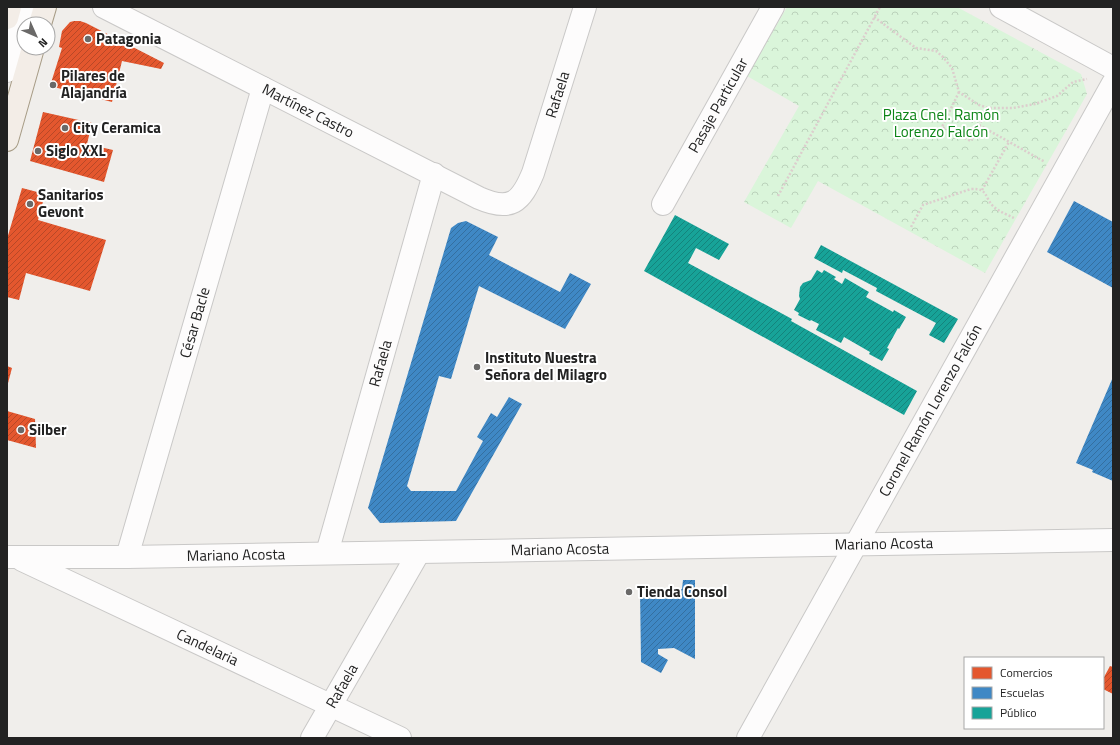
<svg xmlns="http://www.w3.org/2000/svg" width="1120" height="745" viewBox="0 0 1120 745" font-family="'Titillium Web',sans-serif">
<defs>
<pattern id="park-crowns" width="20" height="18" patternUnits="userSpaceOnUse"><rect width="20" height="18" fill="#daf5da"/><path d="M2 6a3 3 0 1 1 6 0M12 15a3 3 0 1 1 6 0" fill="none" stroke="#bbd2bb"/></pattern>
<pattern id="shops-hatch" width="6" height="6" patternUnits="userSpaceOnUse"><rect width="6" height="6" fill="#e4572e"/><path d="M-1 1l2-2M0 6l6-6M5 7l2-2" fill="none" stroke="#b84827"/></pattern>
<pattern id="schools-hatch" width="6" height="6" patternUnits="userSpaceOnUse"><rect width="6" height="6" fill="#3f88c5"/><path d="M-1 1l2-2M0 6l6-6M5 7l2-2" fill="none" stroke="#346fa0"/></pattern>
<pattern id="public-hatch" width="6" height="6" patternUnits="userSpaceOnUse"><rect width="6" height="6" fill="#17a398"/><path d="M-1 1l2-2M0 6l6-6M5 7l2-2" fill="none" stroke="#14847c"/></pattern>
</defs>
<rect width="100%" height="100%" fill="#f0eeeb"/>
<!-- park -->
<path fill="url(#park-crowns)" d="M787,7H957L1081,74L1087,94L985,273L818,181L791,228L744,202L799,106L747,76Z"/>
<!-- shops -->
<g fill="url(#shops-hatch)">
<path d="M74,21H80L86,23L164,63L161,69L122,61L112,102L50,86L62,48L59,47L62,31L70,22Z"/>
<path d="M43,112L92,123L87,144L113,150L104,182L30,161Z"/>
<path d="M22,188L45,194L38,220L106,240L90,291L26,273L19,300L7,297V239Z"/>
<path d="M7,366L12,368L7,387Z"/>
<path d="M7,411L35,419L36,448L7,440Z"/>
<path d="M1110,666L1113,667V694L1103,689V679Z"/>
</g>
<!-- schools -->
<g fill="url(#schools-hatch)">
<path d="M1074,201L1113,222V288L1047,252Z"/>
<path d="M466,221L498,237L489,255L560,292L570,273L591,284L565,329L479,286L451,379L439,376L407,486L411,491H456L483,441L477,437L491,413L497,417L509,397L522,404L456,521L380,523L368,508L451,228L458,223Z"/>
<path d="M1113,377V481L1092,472L1093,470L1076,463Z"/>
<path d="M683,580H695V659L674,648L658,649V654L668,660L661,673L641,662L640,590L682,589Z"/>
</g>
<!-- public -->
<g fill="url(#public-hatch)">
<path d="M675,215L729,244L719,260L696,248L688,263L792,319L791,321L917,391L904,415L644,271Z"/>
<path d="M821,245L958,319L944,343L929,335L936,323L876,291L877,288L843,270L842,273L814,258Z"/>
<path d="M817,270L822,273L824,270L836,277L834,279L842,284L845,278L869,292L866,297L893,312L894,310L906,317L899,329L898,328L887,348L889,349L882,361L869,354L870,352L844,337L841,343L816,330L819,324L811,320L810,321L798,315L799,313L794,310L800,299L799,296L800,287L803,283L811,280Z"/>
</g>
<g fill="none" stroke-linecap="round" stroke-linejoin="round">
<defs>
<g id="minor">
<path id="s1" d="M104,7L479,198C511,212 521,202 533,173L585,7"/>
<path d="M1001,7L1113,68"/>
<path d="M7,71L26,7"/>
<path id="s2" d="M663,204L773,7"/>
<path id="s3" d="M327,553L434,174"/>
<path id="s4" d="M7,557H127L1113,540"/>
<path id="s5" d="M127,557L263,88"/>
<path id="s6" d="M22,560L400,738"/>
<path id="s7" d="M312,738L419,552"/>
<path id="s8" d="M748,738L1113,83"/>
</g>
<g id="major">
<path d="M7,18L10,7"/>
<path d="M40,24L45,7"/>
<path d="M7,140L33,48"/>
</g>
</defs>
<!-- minor casing -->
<use href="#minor" stroke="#c9c8c7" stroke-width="24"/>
<!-- major casing -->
<use href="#major" stroke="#a79c86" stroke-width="24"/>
<!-- path -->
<g stroke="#dccecd" stroke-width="2.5" stroke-dasharray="2 2" stroke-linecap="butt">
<path d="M874,17L916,48L936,51L943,57L952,68L959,92L979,105L988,108H1013L1035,104L1057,96L1073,82L1087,79"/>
<path d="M959,92L942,127L971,141L988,108"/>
<path d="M979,125L1045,162"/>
<path d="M982,190L1009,142"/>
<path d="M778,196L880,7"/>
<path d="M911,227L923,205L971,189C989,188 984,198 994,207C1000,212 1008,215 1014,218"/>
</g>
<!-- minor -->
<use href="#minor" stroke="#fdfcfc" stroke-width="22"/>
<!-- major -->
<use href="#major" stroke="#f3ede7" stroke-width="22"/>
</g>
<!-- markers -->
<g fill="#6a6968" stroke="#fff" stroke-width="1.5">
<circle cx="88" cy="39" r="4"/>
<circle cx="53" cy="85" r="4"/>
<circle cx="65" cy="128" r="4"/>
<circle cx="38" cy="151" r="4"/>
<circle cx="30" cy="204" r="4"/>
<circle cx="477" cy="367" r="4"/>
<circle cx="21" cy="430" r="4"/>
<circle cx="629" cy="592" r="4"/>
</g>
<g text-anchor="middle" stroke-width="4" stroke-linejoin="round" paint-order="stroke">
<!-- poi labels -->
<g font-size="15" font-weight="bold" fill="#222" stroke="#fff" text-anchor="start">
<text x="96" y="44">Patagonia</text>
<text x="61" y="81">Pilares de<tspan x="61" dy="17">Alajandría</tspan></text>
<text x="73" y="133">City Ceramica</text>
<text x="46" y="156">Siglo XXL</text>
<text x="38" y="200">Sanitarios<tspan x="38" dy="17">Gevont</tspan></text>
<text x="485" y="363">Instituto Nuestra<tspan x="485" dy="17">Señora del Milagro</tspan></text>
<text x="29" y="435">Silber</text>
<text x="637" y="597">Tienda Consol</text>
</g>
<!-- street labels -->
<g font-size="15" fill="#222" stroke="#fff">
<text dy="5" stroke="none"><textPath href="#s1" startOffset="574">Rafaela</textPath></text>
<text dy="5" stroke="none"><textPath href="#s2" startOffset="113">Pasaje Particular</textPath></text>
<text dy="5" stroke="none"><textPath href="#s1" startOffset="229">Martínez Castro</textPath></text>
<text dy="5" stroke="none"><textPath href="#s5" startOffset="244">César Bacle</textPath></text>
<text dy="5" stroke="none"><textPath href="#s3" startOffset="197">Rafaela</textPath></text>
<text dy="5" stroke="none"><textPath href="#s8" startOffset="375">Coronel Ramón Lorenzo Falcón</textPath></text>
<text dy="5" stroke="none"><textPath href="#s4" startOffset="877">Mariano Acosta</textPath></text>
<text dy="5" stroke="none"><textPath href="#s4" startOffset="553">Mariano Acosta</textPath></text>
<text dy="5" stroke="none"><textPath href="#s4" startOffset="229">Mariano Acosta</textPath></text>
<text dy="5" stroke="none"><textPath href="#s6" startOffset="205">Candelaria</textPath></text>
<text dy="5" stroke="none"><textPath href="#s7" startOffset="60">Rafaela</textPath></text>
</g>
<!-- park labels -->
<g font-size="15" fill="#0c8416" stroke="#fff">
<text x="941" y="120">Plaza Cnel. Ramón<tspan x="941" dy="17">Lorenzo Falcón</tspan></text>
</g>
</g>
<!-- border -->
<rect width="1120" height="745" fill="none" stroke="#222222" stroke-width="16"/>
<!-- legend -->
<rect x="964" y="657" width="140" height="72" fill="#ffffff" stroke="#a7a7a7"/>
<rect x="972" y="667" width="20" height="12" fill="#e4572e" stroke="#a7a7a7"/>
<text x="1000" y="677" font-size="12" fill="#222222">Comercios</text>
<rect x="972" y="687" width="20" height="12" fill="#3f88c5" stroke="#a7a7a7"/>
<text x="1000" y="697" font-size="12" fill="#222222">Escuelas</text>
<rect x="972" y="707" width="20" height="12" fill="#17a398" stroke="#a7a7a7"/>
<text x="1000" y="717" font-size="12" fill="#222222">Público</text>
<!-- north arrow -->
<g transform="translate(36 36) rotate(135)"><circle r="19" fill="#ffffff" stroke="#a7a7a7"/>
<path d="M0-3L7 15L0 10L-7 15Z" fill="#6a6968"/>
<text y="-6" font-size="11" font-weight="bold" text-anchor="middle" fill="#222222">N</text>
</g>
</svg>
